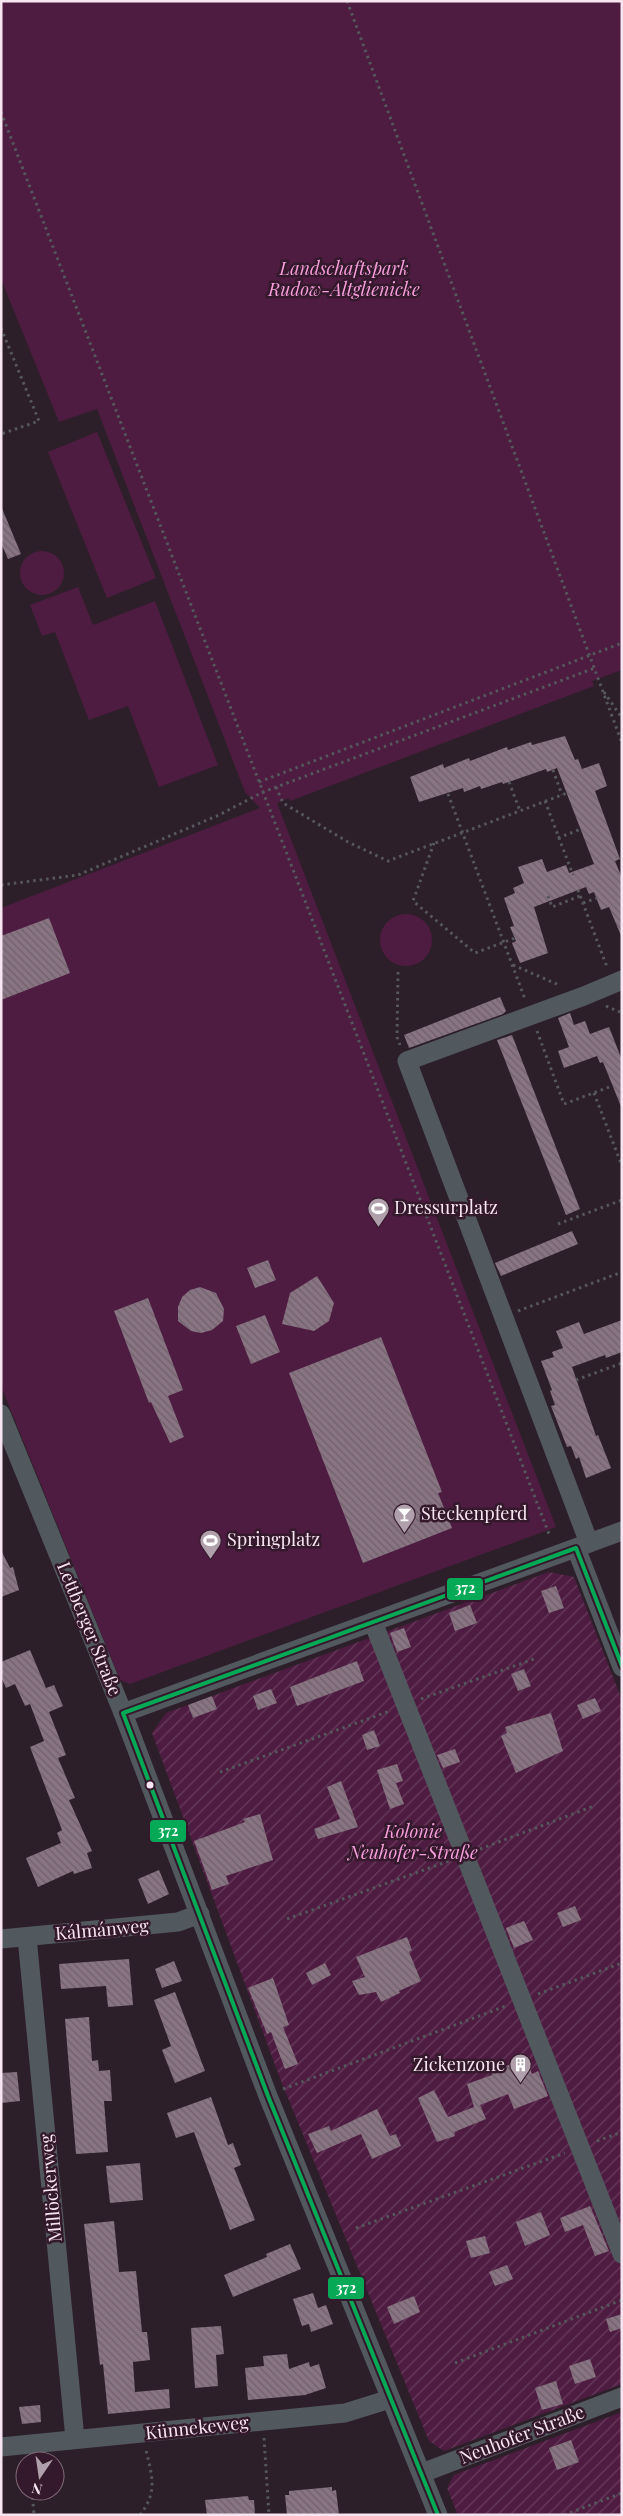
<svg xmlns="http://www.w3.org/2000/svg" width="623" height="2516" viewBox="0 0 623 2516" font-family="'Playfair Display',serif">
<defs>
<pattern id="garden-furrows" width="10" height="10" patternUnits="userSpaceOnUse" patternTransform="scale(1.25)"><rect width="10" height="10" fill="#4e1c41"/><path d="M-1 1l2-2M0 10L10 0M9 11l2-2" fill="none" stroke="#683d5d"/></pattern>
<pattern id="building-back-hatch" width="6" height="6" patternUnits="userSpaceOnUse" patternTransform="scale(1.25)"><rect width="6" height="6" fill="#887482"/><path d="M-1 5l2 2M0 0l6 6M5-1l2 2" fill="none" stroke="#6f616b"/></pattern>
</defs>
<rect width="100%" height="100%" fill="#2d1f29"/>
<!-- green -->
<g fill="#4e1c41">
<path d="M1,1H622V670L592,681L594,686L290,801L289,798L277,803L556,1527L130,1684L120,1680L1,1386V908L260,808L245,792L97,409L59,422L1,279Z"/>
<path d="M97,432L156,578L107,598L48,452Z"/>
<circle cx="42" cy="573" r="22"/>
<path d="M78,587L93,625L155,601L218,765L159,787L128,706L89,720L55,632L42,636L30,605Z"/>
<circle cx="406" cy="940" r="26"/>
</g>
<!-- garden -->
<g fill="url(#garden-furrows)">
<path d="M549,1572L574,1577L622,1700V2384L444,2451L429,2441L281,2081L152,1733L166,1713Z"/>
<path d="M622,2412V2515H458L447,2488L454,2475Z"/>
</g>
<!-- building -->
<g fill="url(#building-back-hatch)">
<path d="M1,506L21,554L8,559L1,543Z"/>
<path d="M565,736L575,760L578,759L582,769L599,763L607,786L595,791L620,859L615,861L622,878V938L609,907L601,910L594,892L589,894L586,887L534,907L548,953L520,963L512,943L516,941L510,927L514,926L504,898L515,893L513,888L524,883L518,867L542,859L547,872L566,865L569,873L594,864L557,768L547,772L546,769L503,784L502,782L481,789L480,786L464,792L463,788L419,802L410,777L443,764L444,768L469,758L470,761L507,747L508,750L531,742L532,745Z"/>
<path d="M49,918L70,973L1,1000V936Z"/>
<path d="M500,997L506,1011L503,1014L409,1048L404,1035Z"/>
<path d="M570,1013L574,1025L585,1021L590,1034L609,1027L622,1060V1109L603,1062L600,1063L597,1056L564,1068L558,1051L569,1047L558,1018Z"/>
<path d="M512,1035L580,1209L566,1215L497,1040Z"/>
<path d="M572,1231L578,1244L501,1276L495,1263Z"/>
<path d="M268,1260L276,1280L255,1288L247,1268Z"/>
<path d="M317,1276L334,1303L329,1321L314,1331L282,1324L290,1293Z"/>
<path d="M200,1287L216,1293L224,1309L223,1321L212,1330L201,1333L191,1331L178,1321V1307L182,1297L190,1290Z"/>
<path d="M148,1298L183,1390L168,1396L184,1437L170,1443L151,1402L149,1403L114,1311Z"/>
<path d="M265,1315L280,1352L251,1364L236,1326Z"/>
<path d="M622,1320V1352L606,1358L605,1355L572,1367L596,1436L598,1435L611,1468L586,1478L579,1457L576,1459L571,1446L567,1447L551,1406L555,1405L550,1391L552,1390L541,1361L554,1357L552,1352L563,1348L556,1331L579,1322L584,1334Z"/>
<path d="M381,1337L442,1492L438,1493L452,1528L363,1563L289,1373Z"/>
<path d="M1,1550L10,1568L13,1567L19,1590L1,1597Z"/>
<path d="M556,1586L564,1608L549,1613L541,1591Z"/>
<path d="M470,1605L477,1623L455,1631L449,1613Z"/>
<path d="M404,1628L411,1647L397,1652L390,1633Z"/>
<path d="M30,1650L46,1688L54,1685L63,1706L49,1712L66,1755L58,1758L75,1798L69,1800L92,1851L87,1853L92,1868L74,1874L73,1871L38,1887L26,1858L61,1843L57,1833L62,1830L30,1747L44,1741L30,1704L25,1706L15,1684L6,1688L1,1677V1662Z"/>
<path d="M357,1661L364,1681L297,1706L290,1687Z"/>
<path d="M524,1669L531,1686L518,1691L511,1674Z"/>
<path d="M271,1689L277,1703L258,1710L253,1696Z"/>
<path d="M212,1696L217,1709L193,1718L188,1705Z"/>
<path d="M595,1698L601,1711L583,1719L577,1705Z"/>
<path d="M551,1713L563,1751L516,1773L501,1736L507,1733L505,1727Z"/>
<path d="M374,1730L380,1746L367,1750L362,1735Z"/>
<path d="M455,1749L460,1762L443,1768L437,1755Z"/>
<path d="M397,1764L403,1781L396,1783L404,1804L390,1809L377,1770Z"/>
<path d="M341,1781L358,1827L318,1839L314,1829L340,1819L327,1787Z"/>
<path d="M260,1814L273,1860L226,1876L229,1884L212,1890L194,1841L245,1822L243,1819Z"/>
<path d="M159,1870L169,1894L148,1904L138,1879Z"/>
<path d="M575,1906L581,1920L563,1927L557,1913Z"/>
<path d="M524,1921L533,1940L514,1948L506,1928Z"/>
<path d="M407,1937L412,1950L409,1952L421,1981L399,1991L400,1993L381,2002L376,1992L359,1995L352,1981L365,1977L356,1957Z"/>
<path d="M129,1959L133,2005L108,2007L106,1986L61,1989L59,1964Z"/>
<path d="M174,1961L182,1981L162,1988L155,1969Z"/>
<path d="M325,1963L331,1975L312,1985L306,1973Z"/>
<path d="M273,1978L289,2025L283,2027L298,2064L285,2069L271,2032L267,2034L248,1988Z"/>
<path d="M175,1992L205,2071L175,2083L162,2050L171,2046L154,2000Z"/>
<path d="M89,2017L92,2061L98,2060L99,2071L110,2070L112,2101H104L108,2152L76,2154L65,2019Z"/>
<path d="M526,2058L532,2074L538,2071L548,2096L514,2109L508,2094L480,2105L486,2119L454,2132L455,2136L437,2142L418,2098L434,2090L448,2117L474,2107L467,2084L492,2075L491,2072Z"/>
<path d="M17,2072L20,2101L1,2103V2073Z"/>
<path d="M211,2097L228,2145L233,2143L241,2165L234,2168L255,2220L230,2230L194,2132L176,2138L167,2113Z"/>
<path d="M377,2109L390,2136L396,2134L401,2146L372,2159L361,2134L317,2153L308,2134L329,2126L331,2131Z"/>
<path d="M140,2163L143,2200L110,2203L106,2166Z"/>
<path d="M590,2206L609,2251L595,2256L583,2225L565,2232L560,2218Z"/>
<path d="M541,2212L550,2235L525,2246L516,2222Z"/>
<path d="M114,2221L119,2272L136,2271L142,2332H147L150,2360L133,2362L135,2392L169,2389L170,2408L108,2414L103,2364L100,2365L84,2224Z"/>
<path d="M485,2236L490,2253L471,2258L466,2241Z"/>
<path d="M290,2244L301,2269L233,2297L224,2275L267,2257L266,2254Z"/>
<path d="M507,2265L513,2279L495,2286L489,2272Z"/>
<path d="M313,2293L318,2308L326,2305L333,2324L311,2332L309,2324L302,2326L293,2299Z"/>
<path d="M414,2296L420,2312L394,2324L387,2307Z"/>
<path d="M622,2314V2328L610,2332L606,2319Z"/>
<path d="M221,2326L224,2354L216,2355L218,2386L195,2388L191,2328Z"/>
<path d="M287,2354L289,2369L309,2362L310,2367L319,2364L326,2388L305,2395L248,2400L245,2368L264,2366L263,2356Z"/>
<path d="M590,2359L596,2377L575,2384L569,2366Z"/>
<path d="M556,2381L563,2404L542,2410L535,2388Z"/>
<path d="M40,2405L41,2422L22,2424L19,2407Z"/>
<path d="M571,2440L579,2462L557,2470L549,2448Z"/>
<path d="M332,2487V2491L336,2490L339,2515H287L285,2495H289V2491Z"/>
<path d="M248,2496L249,2500H254L255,2515H207L205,2500Z"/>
</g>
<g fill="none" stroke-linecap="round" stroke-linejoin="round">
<!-- path -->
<g stroke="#55575c" stroke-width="3" stroke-dasharray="2.5 4" stroke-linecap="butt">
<path d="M347,1L622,743"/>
<path d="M1,112L549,1534"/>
<path d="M1,328L39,421L1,434"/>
<path d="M604,692L622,718"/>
<path d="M553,770L562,795"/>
<path d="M259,782L622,643"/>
<path d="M509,782L520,811"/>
<path d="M276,787L283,803L348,842L388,861L567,793"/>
<path d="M448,794L525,999"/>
<path d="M545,801L573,875"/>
<path d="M558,838L581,829"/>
<path d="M434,843L413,901L475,953L515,938"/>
<path d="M1,885L78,875L219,815L263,792L595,668"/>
<path d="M578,890L607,967"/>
<path d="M548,896L552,907L580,896"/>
<path d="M583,903L597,898"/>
<path d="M513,965L559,985"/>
<path d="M398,972L397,1037L400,1045"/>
<path d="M606,1006L622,1013"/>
<path d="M537,1031L564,1104L612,1086"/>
<path d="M594,1093L622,1166"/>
<path d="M558,1224L622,1200"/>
<path d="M518,1311L622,1272"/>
<path d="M576,1380L622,1363"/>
<path d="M421,1699L534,1659"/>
<path d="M220,1772L390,1711"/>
<path d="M480,1849L594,1806"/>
<path d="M287,1919L449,1861"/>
<path d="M538,1994L622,1963"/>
<path d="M283,2089L506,2006"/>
<path d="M597,2141L622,2132"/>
<path d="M356,2228L565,2153"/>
<path d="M455,2363L622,2300"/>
<path d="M264,2438L269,2515"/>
<path d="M32,2491L34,2515"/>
<path d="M140,2515C158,2492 152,2476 146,2450"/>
<path d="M564,2515L622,2493"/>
</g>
<!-- minor -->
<g stroke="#51585e" stroke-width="19">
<path d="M1,1414L123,1713L268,2096L438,2515"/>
<path d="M589,1543L407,1061L584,996L622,980"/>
<path d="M576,1548L622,1667"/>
<path d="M373,1622L622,2254"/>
<path d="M123,1713L622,1531"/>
<path d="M27,1937L75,2439"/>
<path d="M1,1939L178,1922L200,1914"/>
<path d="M1,2447L345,2413L390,2399"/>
<path d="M422,2473L622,2397"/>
</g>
<defs>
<path id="bus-1" d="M438,2515L268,2096L123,1713L576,1548L622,1666"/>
</defs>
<!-- bus-1 casing -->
<use href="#bus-1" stroke="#33192b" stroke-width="8"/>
<!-- bus-1 -->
<use href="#bus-1" stroke="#06aa56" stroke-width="4"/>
</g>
<!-- icons -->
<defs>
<symbol id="stadium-pin" viewBox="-11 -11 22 30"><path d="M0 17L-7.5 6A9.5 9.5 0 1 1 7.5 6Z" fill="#b0a0ab" stroke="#33192b"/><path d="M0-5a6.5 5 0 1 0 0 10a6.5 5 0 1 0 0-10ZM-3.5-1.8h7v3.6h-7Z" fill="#fff"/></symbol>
<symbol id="bar-pin" viewBox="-11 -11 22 30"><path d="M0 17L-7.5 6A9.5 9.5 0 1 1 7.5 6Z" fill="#b0a0ab" stroke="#33192b"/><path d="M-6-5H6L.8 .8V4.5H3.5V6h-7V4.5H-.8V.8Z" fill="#fff"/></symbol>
<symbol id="building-pin" viewBox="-11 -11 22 30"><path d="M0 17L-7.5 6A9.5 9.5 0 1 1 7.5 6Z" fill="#b0a0ab" stroke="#33192b"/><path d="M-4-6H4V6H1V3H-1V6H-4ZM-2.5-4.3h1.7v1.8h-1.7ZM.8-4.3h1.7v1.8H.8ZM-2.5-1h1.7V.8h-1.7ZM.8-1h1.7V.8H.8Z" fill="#fff"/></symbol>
</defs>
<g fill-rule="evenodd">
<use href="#stadium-pin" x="366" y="1196" width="25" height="34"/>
<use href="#bar-pin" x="392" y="1502" width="25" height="34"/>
<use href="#stadium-pin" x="198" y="1528" width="25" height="34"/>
<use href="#building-pin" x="508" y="2052" width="25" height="34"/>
</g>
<!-- markers -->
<circle fill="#f7e5f1" stroke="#33192b" stroke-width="2" cx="150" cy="1785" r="4.5"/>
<g text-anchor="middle" stroke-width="5" stroke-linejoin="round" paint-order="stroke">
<!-- park labels -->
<g font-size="18" font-style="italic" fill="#f69ddb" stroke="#33192b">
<text x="344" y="275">Landschaftspark<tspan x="344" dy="21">Rudow-Altglienicke</tspan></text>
<text x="413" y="1838">Kolonie<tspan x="413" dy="21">Neuhofer-Straße</tspan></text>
</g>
<!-- poi labels -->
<g font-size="18" fill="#f7e5f1" stroke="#33192b" text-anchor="start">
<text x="394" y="1214">Dressurplatz</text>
<text x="421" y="1520">Steckenpferd</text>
<text x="227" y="1546">Springplatz</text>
<text x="505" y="2071" text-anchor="end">Zickenzone</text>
</g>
<!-- street labels -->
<g font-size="18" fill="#f7e5f1" stroke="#33192b">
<text transform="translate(89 1629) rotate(68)" y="6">Lettberger Straße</text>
<text transform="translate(102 1930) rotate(-5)" y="6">Kálmánweg</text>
<text transform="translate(51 2188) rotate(-95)" y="6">Millöckerweg</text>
<text transform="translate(197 2428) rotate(-6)" y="6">Künnekeweg</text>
<text transform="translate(522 2435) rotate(-21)" y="6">Neuhofer Straße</text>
</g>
</g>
<g stroke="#33192b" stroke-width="2">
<rect x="446" y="1577" width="38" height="24" rx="5" fill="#06aa56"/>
<rect x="149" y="1819" width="38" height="24" rx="5" fill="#06aa56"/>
<rect x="327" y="2276" width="38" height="24" rx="5" fill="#06aa56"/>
</g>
<g font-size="14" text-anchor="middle" font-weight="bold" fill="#fff">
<text x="465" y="1593">372</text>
<text x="168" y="1836">372</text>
<text x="346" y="2293">372</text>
</g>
<!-- border -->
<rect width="623" height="2516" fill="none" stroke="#f7e5f1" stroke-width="5"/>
<!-- north arrow -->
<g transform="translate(40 2476) rotate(193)"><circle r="24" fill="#33192b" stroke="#816b7a"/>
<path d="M0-4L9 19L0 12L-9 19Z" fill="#b0a0ab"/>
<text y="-8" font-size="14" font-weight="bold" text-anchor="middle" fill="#f7e5f1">N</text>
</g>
</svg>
